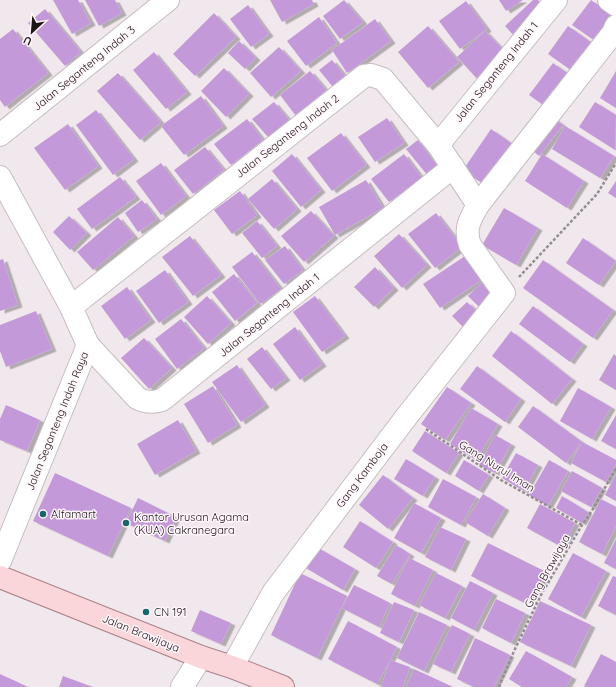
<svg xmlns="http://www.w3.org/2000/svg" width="616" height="687" viewBox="0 0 616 687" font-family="Quicksand,sans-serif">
<defs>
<filter id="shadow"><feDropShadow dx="4.5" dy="2.5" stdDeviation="0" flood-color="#0004"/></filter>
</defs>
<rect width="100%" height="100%" fill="#f1e8ed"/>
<!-- building -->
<g fill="#c499d9" filter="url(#shadow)">
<path d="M53,0H78L91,23L72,34Z"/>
<path d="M85,0H115L122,13L99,26Z"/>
<path d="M270,0H312L314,4L282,22Z"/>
<path d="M344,0L363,22L340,39L323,16Z"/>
<path d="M499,0H523L506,11Z"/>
<path d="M533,0H538L545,7L514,36L505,26Z"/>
<path d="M591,0L614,16L595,41L572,25Z"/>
<path d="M466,1L487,29L460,49L439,21Z"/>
<path d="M248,5L269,34L251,47L230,19Z"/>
<path d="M45,9L81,52L65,66L28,23Z"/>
<path d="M214,13L236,37L195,76L173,54Z"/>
<path d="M319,17L337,43L306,66L287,41Z"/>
<path d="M375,19L391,41L347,73L332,50Z"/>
<path d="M428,26L459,62L428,88L398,52Z"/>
<path d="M568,26L592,43L572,71L548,54Z"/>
<path d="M13,29L48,73L5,107L0,100V39Z"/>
<path d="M485,31L509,56L480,82L457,57Z"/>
<path d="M239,41L256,58L245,69L228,53Z"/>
<path d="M279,47L301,71L271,97L250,73Z"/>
<path d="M154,52L187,92L166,109L133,70Z"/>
<path d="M332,60L346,77L333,87L319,70Z"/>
<path d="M553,63L570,75L546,107L529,95Z"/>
<path d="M224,68L249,94L226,117L201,91Z"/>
<path d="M310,71L327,91L296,116L280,95Z"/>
<path d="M616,71V108L600,98Z"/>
<path d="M118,73L161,122L140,140L97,91Z"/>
<path d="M201,96L223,126L184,155L161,126Z"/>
<path d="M274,102L289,120L268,137L252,119Z"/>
<path d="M595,102L616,115L615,150L579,127Z"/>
<path d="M96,110L134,159L113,175L76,125Z"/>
<path d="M550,115L563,125L539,156L526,145Z"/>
<path d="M387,118L404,143L375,162L358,137Z"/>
<path d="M247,119L263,140L231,165L214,144Z"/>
<path d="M68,124L98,166L65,190L34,148Z"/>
<path d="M565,126L614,156L600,178L552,149Z"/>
<path d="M491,129L514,145L486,186L463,170Z"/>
<path d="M341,133L366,165L332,191L307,158Z"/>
<path d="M418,140L439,168L428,176L406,149Z"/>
<path d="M205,147L224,170L193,194L174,170Z"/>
<path d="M292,154L321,190L301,207L272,171Z"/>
<path d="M404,154L422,178L389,202L371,179Z"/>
<path d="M542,154L584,181L567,208L525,181Z"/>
<path d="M161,163L186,196L161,215L136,181Z"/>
<path d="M120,177L136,197L92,229L77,209Z"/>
<path d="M272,179L297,209L274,229L248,199Z"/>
<path d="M366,180L383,208L335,235L319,207Z"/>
<path d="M616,181V198L608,193Z"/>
<path d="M240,191L257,215L232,234L214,210Z"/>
<path d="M142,200L157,219L138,232L125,213Z"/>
<path d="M504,208L538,228L516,265L482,245Z"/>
<path d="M311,211L334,236L304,262L281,236Z"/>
<path d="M436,213L462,247L435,268L408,234Z"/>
<path d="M69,216L87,233L70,250L53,232Z"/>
<path d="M118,217L134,236L93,270L77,252Z"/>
<path d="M257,221L277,246L262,258L242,233Z"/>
<path d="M399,234L427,265L402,288L374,256Z"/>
<path d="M190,236L221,275L193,296L162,257Z"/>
<path d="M583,238L616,261L599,285L566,263Z"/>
<path d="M285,246L303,270L284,284L265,260Z"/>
<path d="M252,252L281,289L260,304L232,267Z"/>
<path d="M465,256L481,280L440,308L423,284Z"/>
<path d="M3,259L18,305L0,311V260Z"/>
<path d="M543,260L613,310L593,338L523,288Z"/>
<path d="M375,267L394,288L374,307L354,287Z"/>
<path d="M165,270L188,302L159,323L136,291Z"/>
<path d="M234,274L257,303L235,321L212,292Z"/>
<path d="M482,282L498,298L484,312L468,296Z"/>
<path d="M127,287L151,320L125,339L101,306Z"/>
<path d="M207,296L231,323L208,344L184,317Z"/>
<path d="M315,296L345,336L322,352L293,312Z"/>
<path d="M467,302L482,316L467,331L452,316Z"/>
<path d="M533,306L583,344L570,362L519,324Z"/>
<path d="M36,311L52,349L6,367L0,351V325Z"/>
<path d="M181,319L204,348L177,369L155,339Z"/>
<path d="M295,327L322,364L300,380L273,344Z"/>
<path d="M511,331L572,379L552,404L492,356Z"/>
<path d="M144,338L172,368L149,389L121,358Z"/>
<path d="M262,347L286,378L271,389L247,359Z"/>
<path d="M614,354L616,356V390L599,380Z"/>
<path d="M237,365L265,405L241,422L212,382Z"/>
<path d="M477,366L521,399L505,422L460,389Z"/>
<path d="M213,386L237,425L208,443L184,404Z"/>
<path d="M447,387L471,403L445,440L421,424Z"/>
<path d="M578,388L611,407L592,439L560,421Z"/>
<path d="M6,405L40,420L27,451L0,440V419Z"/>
<path d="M533,406L582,442L566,463L518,427Z"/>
<path d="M471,408L498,424L476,460L450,444Z"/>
<path d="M616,415V449L601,441Z"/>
<path d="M178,420L196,451L155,475L137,444Z"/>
<path d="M425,431L459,453L446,473L412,451Z"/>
<path d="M495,435L511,444L495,473L479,465Z"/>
<path d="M582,442L616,460V464L606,482L571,463Z"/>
<path d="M516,453L538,465L524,491L502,478Z"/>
<path d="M406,459L435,477L423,496L394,479Z"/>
<path d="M464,460L489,475L479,491L455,476Z"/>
<path d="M549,460L568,471L548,506L529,495Z"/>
<path d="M572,471L602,488L591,507L561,491Z"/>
<path d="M55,473L131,508L108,556L33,521Z"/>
<path d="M616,474V501L605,495Z"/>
<path d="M383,475L413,498L388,529L359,505Z"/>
<path d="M443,479L476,497L461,525L428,507Z"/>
<path d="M483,494L505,508L488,536L465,522Z"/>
<path d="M562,496L588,512L582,523L556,508Z"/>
<path d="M138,498L176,517L165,541L126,523Z"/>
<path d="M601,499L616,507V526L602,554L579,542Z"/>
<path d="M414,503L441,518L421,553L394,538Z"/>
<path d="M540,504L575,523L562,547L527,528Z"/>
<path d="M360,521L393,542L376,568L343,547Z"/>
<path d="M440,527L466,539L451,570L425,557Z"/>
<path d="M616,539V569L604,563Z"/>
<path d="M488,543L546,572L529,605L471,576Z"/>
<path d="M313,545L355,569L343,590L301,565Z"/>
<path d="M396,545L410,554L392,584L377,576Z"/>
<path d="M573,553L606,571L581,617L548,599Z"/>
<path d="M409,558L433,570L415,606L391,594Z"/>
<path d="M300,573L347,596L317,658L271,635Z"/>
<path d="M436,573L462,586L445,618L419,605Z"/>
<path d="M613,576L616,577V615L598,606Z"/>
<path d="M470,581L493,593L474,630L451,618Z"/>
<path d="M354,585L390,603L379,627L342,608Z"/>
<path d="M496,599L525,613L511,643L482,628Z"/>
<path d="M540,601L591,625L571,666L520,642Z"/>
<path d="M394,602L414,610L399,642L380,633Z"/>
<path d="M200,610L231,623L221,644L191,631Z"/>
<path d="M419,612L447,625L424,671L397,658Z"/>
<path d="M348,621L397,647L377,684L328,659Z"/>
<path d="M452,625L470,634L451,672L433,664Z"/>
<path d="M475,638L510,655L494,687H474L457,679Z"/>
<path d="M526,651L572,677L566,687H522L509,679Z"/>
<path d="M601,654L616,662V687H586L584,686Z"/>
<path d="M390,660L410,667L403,687H381Z"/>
<path d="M414,669L453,687H406Z"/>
<path d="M0,674L28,687H0Z"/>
<path d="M63,676L93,687H59Z"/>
</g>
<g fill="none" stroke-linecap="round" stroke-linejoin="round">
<defs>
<g id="minor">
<path d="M609,0L616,5"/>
<path d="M0,135L168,0"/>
<path d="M438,145L556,0"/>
<path d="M0,177L71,307L88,345L0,561"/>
<path d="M71,307L364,76L371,75L383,79L438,145L478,205"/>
<path d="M88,345L137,398C146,403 153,403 162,400L453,167"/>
<path d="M232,667L273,593L407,416L504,293L470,245C464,229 470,219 478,205L613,33L616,26"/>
<path d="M182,687L201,657"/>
</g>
<path id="major" d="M0,577L201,657L232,667L283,687"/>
</defs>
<!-- minor casing -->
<use href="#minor" stroke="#c6bdc2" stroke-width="24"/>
<!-- major casing -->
<use href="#major" stroke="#a98186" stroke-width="24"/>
<!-- path -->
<g stroke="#948e92" stroke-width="2.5" stroke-dasharray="3 2" stroke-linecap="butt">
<path d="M519,277L597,194L616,163"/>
<path d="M426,429L501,480L582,525"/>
<path d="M499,687L514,651L541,595L582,525L593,509L616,468"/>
</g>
<!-- minor -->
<use href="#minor" stroke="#fff" stroke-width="22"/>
<!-- major -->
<use href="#major" stroke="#fad6da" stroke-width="22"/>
</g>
<!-- markers -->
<g fill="#176669" stroke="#fff5fa" stroke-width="1.5">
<circle cx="43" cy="514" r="4"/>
<circle cx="126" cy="523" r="4"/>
<circle cx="146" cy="612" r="4"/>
</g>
<g text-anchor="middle" stroke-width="3" stroke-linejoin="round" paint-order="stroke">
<!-- street labels -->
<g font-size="11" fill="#191618" stroke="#fff5fa">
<text transform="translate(84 68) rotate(-39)" y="4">Jalan Seganteng Indah 3</text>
<text transform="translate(496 72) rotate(-51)" y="4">Jalan Seganteng Indah 1</text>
<text transform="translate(287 136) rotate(-38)" y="4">Jalan Seganteng Indah 2</text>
<text transform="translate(269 315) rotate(-39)" y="4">Jalan Seganteng Indah 1</text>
<text transform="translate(57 421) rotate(-68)" y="4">Jalan Seganteng Indah Raya</text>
<text transform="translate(497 466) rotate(32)" y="4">Gang Nurul Iman</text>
<text transform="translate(362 475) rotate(-53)" y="4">Gang Kamboja</text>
<text transform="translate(547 571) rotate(-61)" y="4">Gang Brawijaya</text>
<text transform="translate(141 633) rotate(22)" y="4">Jalan Brawijaya</text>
</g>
<!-- poi labels -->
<g font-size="11" fill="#191618" stroke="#fff5fa" text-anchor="start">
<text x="51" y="518">Alfamart</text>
<text x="134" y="521">Kantor Urusan Agama<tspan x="134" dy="13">(KUA) Cakranegara</tspan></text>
<text x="154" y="616">CN 191</text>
</g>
</g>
<!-- north arrow -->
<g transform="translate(32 32) rotate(206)" stroke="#fff5fa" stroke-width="3" paint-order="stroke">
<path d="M0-3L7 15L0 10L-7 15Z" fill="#191618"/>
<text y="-6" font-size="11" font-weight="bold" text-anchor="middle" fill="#191618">U</text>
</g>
</svg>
